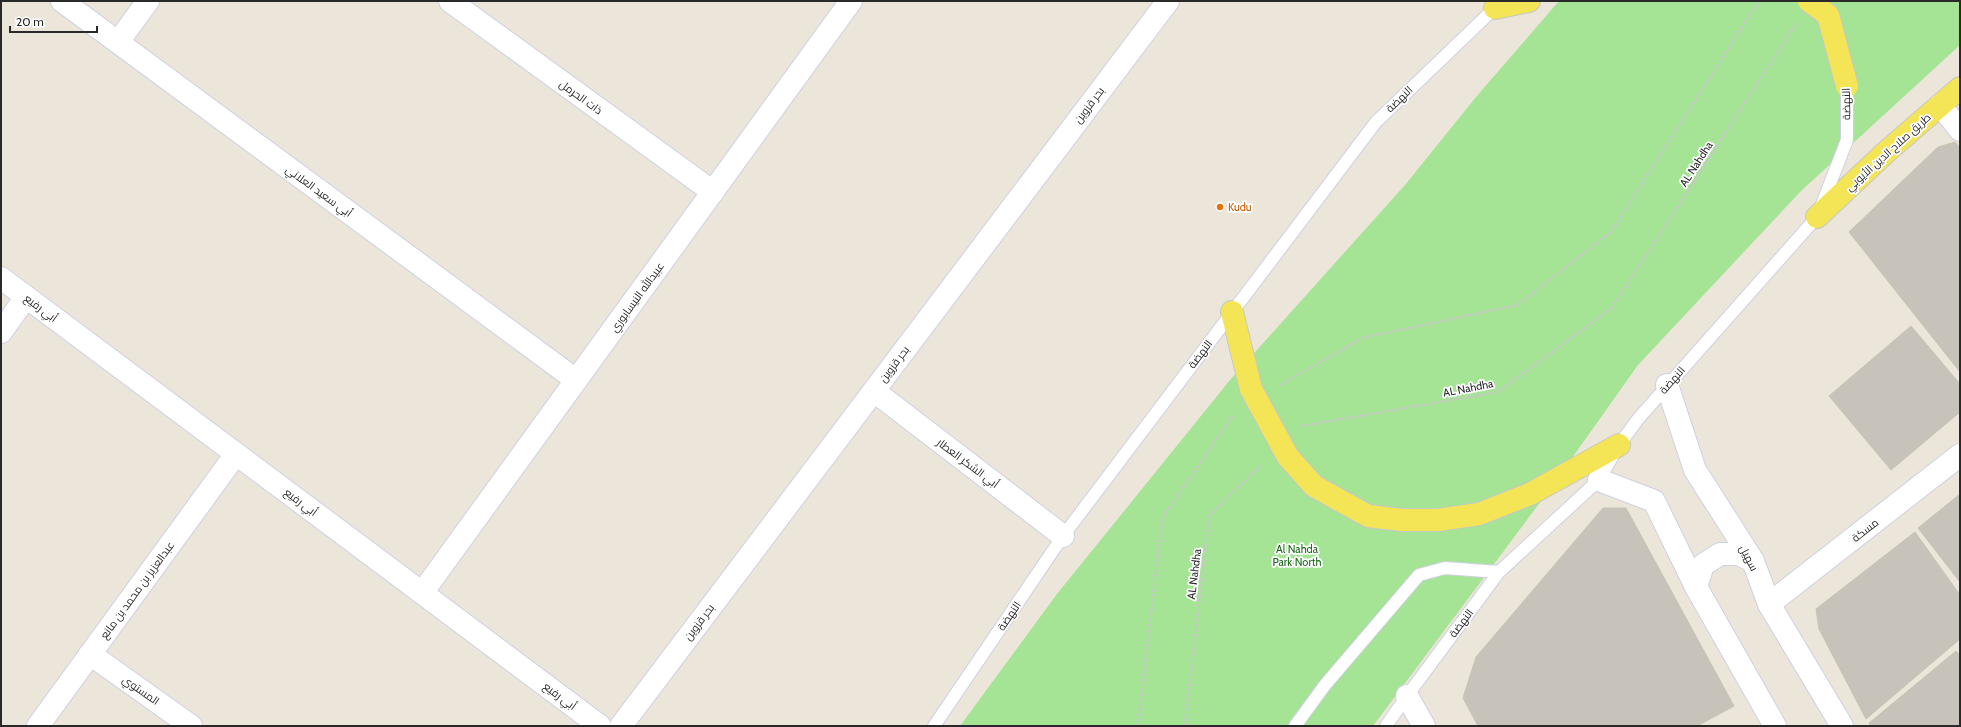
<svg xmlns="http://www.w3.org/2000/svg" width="1961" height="727" viewBox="0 0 1961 727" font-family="Cabin,Cairo,sans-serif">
<rect width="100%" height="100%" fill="#ece6da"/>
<!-- green -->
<path fill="#a4e494" d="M1559,1H1960V45L1801,191L1638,365L1550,489L1373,726H960L1057,594L1230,380L1405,185L1476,97Z"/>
<!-- building -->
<g fill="#c7c3ba" stroke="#c7c3b4">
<path d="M1955,142L1960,148V372L1849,232L1938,147Z"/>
<path d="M1911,326L1960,384V412L1891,470L1829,396Z"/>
<path d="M1960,494V582L1918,528Z"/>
<path d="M1603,508H1626L1734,706L1697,726H1478L1463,698L1476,657Z"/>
<path d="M1915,532L1960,595V639L1866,719L1819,629L1816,609Z"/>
<path d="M1956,651L1960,655V726H1871L1869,723Z"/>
</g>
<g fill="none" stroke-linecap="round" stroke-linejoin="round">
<defs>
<g id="service">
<path d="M934,726L1063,536L1376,122L1498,5"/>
<path d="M1295,726L1325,685L1419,575L1445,568L1499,572"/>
<path d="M1386,726L1407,696L1499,572L1599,480L1619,445L1638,419L1817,217L1847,140V86"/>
</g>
<g id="minor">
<path d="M62,1L576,380"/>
<path d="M450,1L713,192"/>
<path d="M118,42L148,1"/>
<path d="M1940,105L1960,130"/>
<path d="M1,278L600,726"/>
<path d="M1,332L26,297"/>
<path d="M874,391L1063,536"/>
<path d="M422,593L851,1"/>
<path d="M1769,604L1960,455"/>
<path d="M90,654L191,726"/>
<path d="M1407,696L1424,726"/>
<path d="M38,726L236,454"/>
<path d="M621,726L1168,1"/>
</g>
<g id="tertiary">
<path d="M1667,385L1695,470L1753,561L1769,604L1842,726"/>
<path d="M1599,480L1654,501L1696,587L1775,726"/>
<path d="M1696,587L1703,565L1720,554H1738L1753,561"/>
</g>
<g id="primary">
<path d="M1495,8L1529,1"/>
<path d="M1817,217L1885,153L1960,88"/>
<path d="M1232,312L1251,389"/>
<path d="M1402,520H1438L1479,514L1530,494L1619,445"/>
</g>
</defs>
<!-- service casing -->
<use href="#service" stroke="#cfd0e2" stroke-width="14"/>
<!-- minor casing -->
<use href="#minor" stroke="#cfd0e2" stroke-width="24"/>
<!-- tertiary casing -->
<use href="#tertiary" stroke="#cfd0e2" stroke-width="24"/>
<!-- primary casing -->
<use href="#primary" stroke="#c7c7c7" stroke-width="24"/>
<!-- path -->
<g stroke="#c7c7c7" stroke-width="2.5" stroke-dasharray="3 2" stroke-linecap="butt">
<path d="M1279,386L1362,338L1518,305L1611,232L1759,1"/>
<path d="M1301,426L1498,392L1612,308L1797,23"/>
<path d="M1138,726L1162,519L1234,414"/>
<path d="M1185,726L1209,516L1262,464"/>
</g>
<!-- service -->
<use href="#service" stroke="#fff" stroke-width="12"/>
<!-- minor -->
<use href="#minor" stroke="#fff" stroke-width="22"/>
<!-- tertiary -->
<use href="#tertiary" stroke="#fff" stroke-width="22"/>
<!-- primary -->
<use href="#primary" stroke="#f4e557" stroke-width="22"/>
<defs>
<g id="primary-bridge">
<path d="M1809,1L1828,15L1847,86"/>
<path d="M1251,389L1288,457L1314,486L1368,516L1402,520"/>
</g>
</defs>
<!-- primary-bridge casing -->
<use href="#primary-bridge" stroke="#c7c7c7" stroke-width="24" stroke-linecap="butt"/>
<!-- primary-bridge -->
<use href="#primary-bridge" stroke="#f4e557" stroke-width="22"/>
</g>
<!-- markers -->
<circle fill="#e8710a" stroke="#fff" stroke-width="1.5" cx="1220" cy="207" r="4"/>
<g text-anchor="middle" stroke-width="3.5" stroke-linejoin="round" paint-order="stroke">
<!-- street labels -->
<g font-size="11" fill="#292929" stroke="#fff">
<text transform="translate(581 97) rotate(36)" y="4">ذات الحرمل</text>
<text transform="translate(1399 99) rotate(-44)" y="4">النهضة</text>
<text transform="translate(1846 104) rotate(-91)" y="4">النهضة</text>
<text transform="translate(1089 105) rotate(-53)" y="4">بحر قزوين</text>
<text transform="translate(1888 152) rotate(-42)" y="4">طريق صلاح الدين الأيوبي</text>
<text transform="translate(1696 164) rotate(-57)" y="4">AL Nahdha</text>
<text transform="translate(319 191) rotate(36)" y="4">أبي سعيد العلاني</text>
<text transform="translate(637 297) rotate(-54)" y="4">عبيدالله النيسابوري</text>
<text transform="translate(41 308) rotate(37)" y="4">أبي رفيع</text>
<text transform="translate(1200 354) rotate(-53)" y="4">النهضة</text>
<text transform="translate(894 364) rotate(-53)" y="4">بحر قزوين</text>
<text transform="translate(1672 380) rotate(-49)" y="4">النهضة</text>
<text transform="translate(1468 388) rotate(-11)" y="4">AL Nahdha</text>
<text transform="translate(968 463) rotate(37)" y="4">أبي الشكر العطار</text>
<text transform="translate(301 502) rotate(37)" y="4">أبي رفيع</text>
<text transform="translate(1865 530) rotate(-38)" y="4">مسكة</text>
<text transform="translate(1749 558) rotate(62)" y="4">سهيل</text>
<text transform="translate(1194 574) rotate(-83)" y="4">AL Nahdha</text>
<text transform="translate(137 590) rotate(-54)" y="4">عبدالعزيز بن محمد بن مانع</text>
<text transform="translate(1009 616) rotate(-56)" y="4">النهضة</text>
<text transform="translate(699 622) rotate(-53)" y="4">بحر قزوين</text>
<text transform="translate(1461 623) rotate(-53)" y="4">النهضة</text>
<text transform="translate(141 690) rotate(35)" y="4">المستوي</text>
<text transform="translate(560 696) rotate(37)" y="4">أبي رفيع</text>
</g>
<!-- food labels -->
<g font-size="11" fill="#c56008" stroke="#fff" text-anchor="start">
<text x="1228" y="211">Kudu</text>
</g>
<!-- park labels -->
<g font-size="11" fill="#1d6718" stroke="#fff">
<text x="1297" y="553">Al Nahda<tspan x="1297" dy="13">Park North</tspan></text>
</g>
</g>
<!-- border -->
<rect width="1961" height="727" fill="none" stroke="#292929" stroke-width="4"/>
<!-- scale -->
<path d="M10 26v6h87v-6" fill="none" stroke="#292929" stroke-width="2"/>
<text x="16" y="26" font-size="12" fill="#292929" stroke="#ffffff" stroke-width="3" paint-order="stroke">20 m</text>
</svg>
